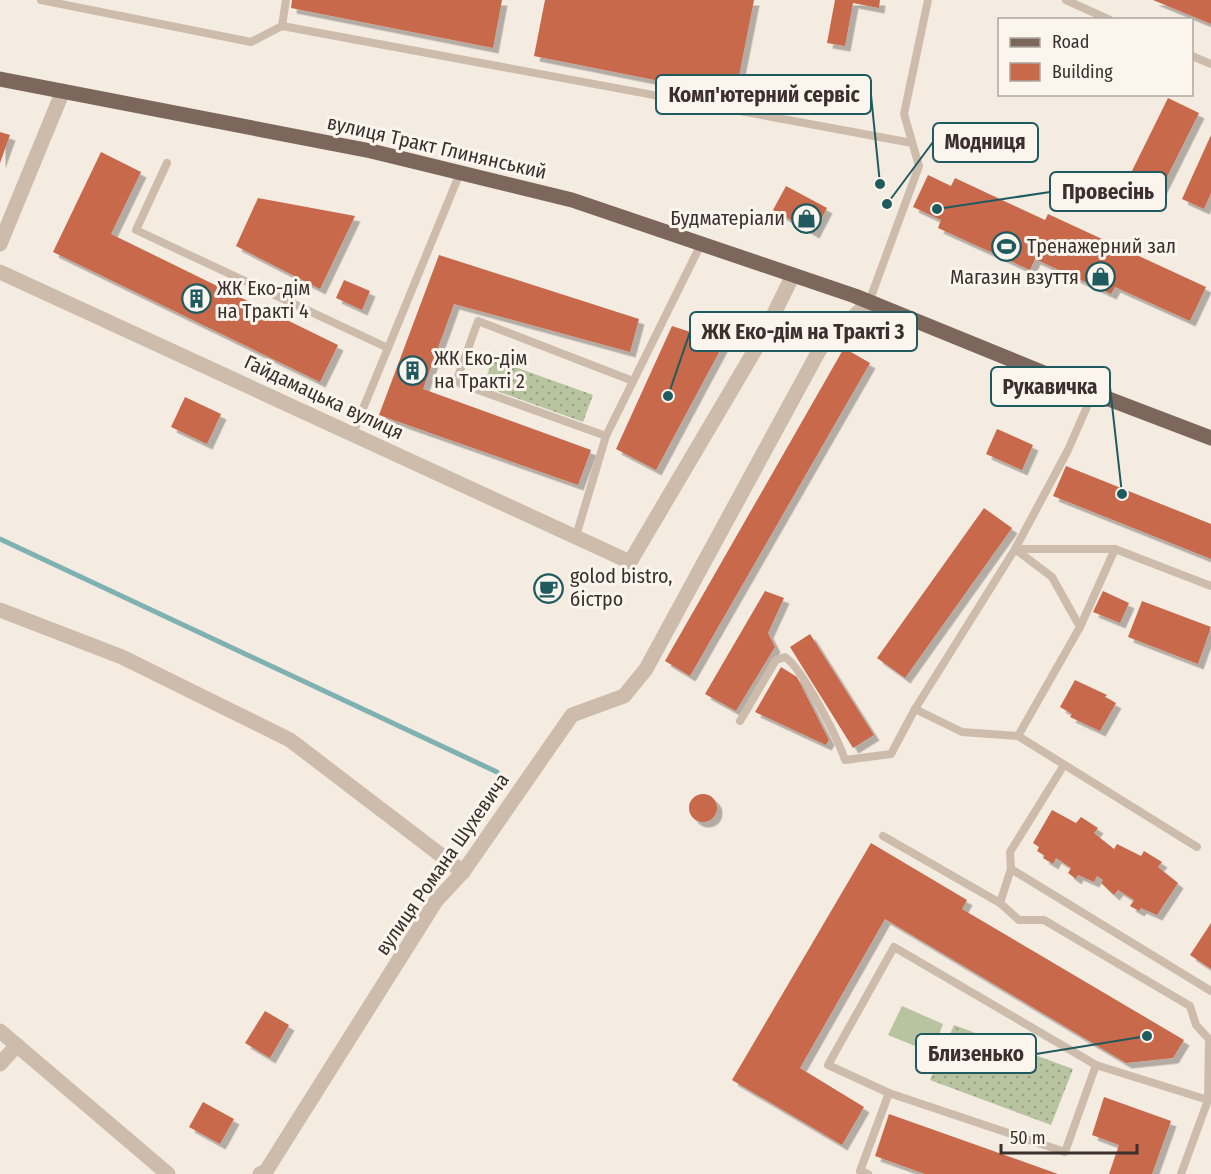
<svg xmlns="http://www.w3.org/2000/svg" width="1211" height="1174" viewBox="0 0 1211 1174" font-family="'Fira Sans Condensed',sans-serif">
<defs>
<pattern id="grass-dots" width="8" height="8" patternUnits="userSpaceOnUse" patternTransform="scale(1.5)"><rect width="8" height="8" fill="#b8c4a0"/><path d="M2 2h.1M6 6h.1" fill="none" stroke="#97a083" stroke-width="1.8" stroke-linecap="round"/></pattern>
<filter id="shadow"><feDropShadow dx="5.5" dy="5.5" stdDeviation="0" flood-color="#0004"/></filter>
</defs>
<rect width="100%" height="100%" fill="#f4ebe1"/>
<!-- grass -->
<g fill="url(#grass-dots)">
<path d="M493,359L593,395L583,422L483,386Z"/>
<path d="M954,1025L1073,1069L1051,1125L930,1080Z"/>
</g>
<!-- garden -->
<path fill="#b8c4a0" d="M902,1006L943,1024L932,1053L888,1035Z"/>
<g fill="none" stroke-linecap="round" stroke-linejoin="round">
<!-- stream -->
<path stroke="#7fb0b2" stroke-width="5" d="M0,539L497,772"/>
</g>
<!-- building -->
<g fill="#c8694b" filter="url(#shadow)">
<path d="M292,0H502L493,48L291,8Z"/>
<path d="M545,0H754L735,96L534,56Z"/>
<path d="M835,0H880L879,8L853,3L845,46L827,43Z"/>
<path d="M1153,0H1211V24Z"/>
<path d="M1168,98L1199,113L1155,201L1125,185Z"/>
<path d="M0,132L10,135L0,163Z"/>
<path d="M1211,135V193L1204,209L1182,199Z"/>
<path d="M101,152L141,172L111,234L338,345L320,382L53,252Z"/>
<path d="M928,175L951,186L955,178L1045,220L1048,214L1206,287L1190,321L1115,287L1111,294L1035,259L1030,270L938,228L941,220L913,207Z"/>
<path d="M786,186L827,208L814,233L773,210Z"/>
<path d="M258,198L355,216L320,289L236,246Z"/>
<path d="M439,255L639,319L630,352L454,304L423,389L591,450L578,485L379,415Z"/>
<path d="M344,280L370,291L362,310L336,298Z"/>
<path d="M672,326L724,343L656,470L616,449Z"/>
<path d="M844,348L870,363L690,676L665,661Z"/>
<path d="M185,397L221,414L207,444L171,427Z"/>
<path d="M997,429L1033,445L1022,470L986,454Z"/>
<path d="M1066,466L1211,524V559L1053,496Z"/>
<path d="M984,508L1012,528L905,678L877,658Z"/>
<path d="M765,591L784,598L768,633L775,647L736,711L705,694Z"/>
<path d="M1103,591L1129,603L1120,623L1093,612Z"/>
<path d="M1142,601L1211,627L1198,664L1128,637Z"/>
<path d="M810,634L874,735L853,748L790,647Z"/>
<path d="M781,667L797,677L829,740L826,745L755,712Z"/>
<path d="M1075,680L1107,695L1105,697L1116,703L1100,731L1070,717L1072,714L1060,707Z"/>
<circle cx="703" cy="808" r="14"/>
<path d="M1052,810L1076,823L1081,817L1098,828L1094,833L1114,849L1117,844L1141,856L1144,851L1162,862L1158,867L1178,883L1157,915L1141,908L1139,911L1130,906L1134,900L1118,890L1114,895L1101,883L1103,880L1097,876L1094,882L1078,875L1076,879L1068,873L1071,868L1056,858L1053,864L1043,858L1045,856L1037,851L1039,847L1033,843Z"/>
<path d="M871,843L967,900L962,909L1184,1040L1173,1058L1126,1063L885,919L800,1068L864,1107L842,1145L732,1080Z"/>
<path d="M1211,923V969L1190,955Z"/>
<path d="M265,1011L289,1025L270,1058L245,1043Z"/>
<path d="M1104,1097L1171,1121L1152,1174H1109L1119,1145L1092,1135Z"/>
<path d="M203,1102L234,1119L220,1144L189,1127Z"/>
<path d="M889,1114L1058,1174H925L875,1156Z"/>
</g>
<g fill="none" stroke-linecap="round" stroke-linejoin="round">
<!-- lane -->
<g stroke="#cdbbac" stroke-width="8">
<path d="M41,0L251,42L282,26L912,143"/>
<path d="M1066,0L1110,20"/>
<path d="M282,26L286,0"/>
<path d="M1192,56L1211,64"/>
<path d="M167,163L136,230L388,348"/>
<path d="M869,302L919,166L904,114L928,0"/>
<path d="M1093,393L1068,450L1015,549L1052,577L1080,627L1018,736L1197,847"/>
<path d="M353,433L460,173"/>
<path d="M606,436L456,382L478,321L633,381"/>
<path d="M576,536L606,436L701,244"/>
<path d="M1080,627L1115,549"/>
<path d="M915,709L962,732L1018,736"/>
<path d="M740,721L776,660L785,657C803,669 838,739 845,760L891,754L915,709L1015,549H1115L1211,586"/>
<path d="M883,836L1000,903"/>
<path d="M1011,869L1211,991"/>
<path d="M889,1093L828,1065L894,947L1096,1065"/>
<path d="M868,1174L860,1171L889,1093L1065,1152L1096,1065L1208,1100L1209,1039L1196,1025L1190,1006L1044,920H1019L1000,903L1011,869L1010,852L1064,765"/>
<path d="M1181,1174L1208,1100"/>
</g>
<!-- street -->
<g stroke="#cdbbac" stroke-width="15">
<path d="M0,244L63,91"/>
<path d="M0,272L630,562L762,338L793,275"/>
<path d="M0,610L122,657L290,740L463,872"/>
<path d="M0,1031L168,1174"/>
<path d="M0,1064L17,1045"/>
<path d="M260,1174L266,1171L436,901L463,872L572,715L624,696L646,669L820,349L869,302"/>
</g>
<!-- primary -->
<path stroke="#7d675c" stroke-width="15" d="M0,79L371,151L572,200L855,296L1093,393L1211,438"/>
</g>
<!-- icons -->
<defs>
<symbol id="shop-ring" viewBox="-11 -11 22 22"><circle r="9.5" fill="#fbf5ee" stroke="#1f5a5e" stroke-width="1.5"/><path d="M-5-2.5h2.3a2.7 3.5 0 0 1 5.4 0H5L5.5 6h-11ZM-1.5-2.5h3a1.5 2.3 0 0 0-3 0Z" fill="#1f5a5e"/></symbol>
<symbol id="stadium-ring" viewBox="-11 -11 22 22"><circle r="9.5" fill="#fbf5ee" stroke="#1f5a5e" stroke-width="1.5"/><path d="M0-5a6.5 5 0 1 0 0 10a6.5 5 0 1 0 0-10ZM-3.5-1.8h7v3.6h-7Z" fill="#1f5a5e"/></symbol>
<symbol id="building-ring" viewBox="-11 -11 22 22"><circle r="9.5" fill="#fbf5ee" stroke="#1f5a5e" stroke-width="1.5"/><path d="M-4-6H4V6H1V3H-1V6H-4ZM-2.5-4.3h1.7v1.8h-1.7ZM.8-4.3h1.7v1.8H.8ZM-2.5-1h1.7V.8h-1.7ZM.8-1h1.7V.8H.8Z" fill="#1f5a5e"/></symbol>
<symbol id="cafe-ring" viewBox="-11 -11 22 22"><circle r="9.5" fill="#fbf5ee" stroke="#1f5a5e" stroke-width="1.5"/><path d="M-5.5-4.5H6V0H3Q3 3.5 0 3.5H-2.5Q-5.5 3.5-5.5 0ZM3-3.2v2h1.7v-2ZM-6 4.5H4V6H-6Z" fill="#1f5a5e"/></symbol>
</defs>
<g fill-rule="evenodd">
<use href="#shop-ring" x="790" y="202" width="33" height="33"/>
<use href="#stadium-ring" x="990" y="230" width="33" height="33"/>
<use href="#shop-ring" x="1084" y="260" width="33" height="33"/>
<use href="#building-ring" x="180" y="282" width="33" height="33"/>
<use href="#building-ring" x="396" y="354" width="33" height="33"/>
<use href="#cafe-ring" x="532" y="572" width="33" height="33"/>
</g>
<g text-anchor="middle" stroke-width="6" stroke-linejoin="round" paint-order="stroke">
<!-- street labels -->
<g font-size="20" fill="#3b302b" stroke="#fbf5ee">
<text transform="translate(437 147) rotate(13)" y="7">вулиця Тракт Глинянський</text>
<text transform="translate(324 397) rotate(25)" y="7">Гайдамацька вулиця</text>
<text transform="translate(442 864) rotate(-55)" y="7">вулиця Романа Шухевича</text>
</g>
<!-- poi labels -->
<g font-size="20" fill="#3b302b" stroke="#fbf5ee" text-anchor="start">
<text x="785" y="225" text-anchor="end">Будматеріали</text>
<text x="1027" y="253">Тренажерний зал</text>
<text x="1079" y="284" text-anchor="end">Магазин взуття</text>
<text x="217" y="295">ЖК Еко-дім<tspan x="217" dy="23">на Тракті 4</tspan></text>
<text x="434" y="365">ЖК Еко-дім<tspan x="434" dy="23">на Тракті 2</tspan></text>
<text x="570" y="583">golod bistro,<tspan x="570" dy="23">бістро</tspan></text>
</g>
</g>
<!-- callouts -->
<path fill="none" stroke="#1f5a5e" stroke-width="2" d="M880 184L871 95M887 204L933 142M937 209L1050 192M668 396L690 332M1122 494L1110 387M1147 1036L1036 1054"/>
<g fill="#1f5a5e" stroke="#fbf5ee" stroke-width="2">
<circle cx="880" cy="184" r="6"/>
<circle cx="887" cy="204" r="6"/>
<circle cx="937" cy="209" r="6"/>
<circle cx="668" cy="396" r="6"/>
<circle cx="1122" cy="494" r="6"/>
<circle cx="1147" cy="1036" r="6"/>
</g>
<g fill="#fbf5ee" stroke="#1f5a5e" stroke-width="2">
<rect x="656" y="75" width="215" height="39" rx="6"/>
<rect x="933" y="123" width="105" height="39" rx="6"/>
<rect x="1050" y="172" width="116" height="39" rx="6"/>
<rect x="690" y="312" width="227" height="39" rx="6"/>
<rect x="991" y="367" width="119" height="39" rx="6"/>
<rect x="916" y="1034" width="120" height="39" rx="6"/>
</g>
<g font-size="21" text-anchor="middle" font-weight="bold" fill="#3b302b">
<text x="764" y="102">Комп'ютерний сервіс</text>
<text x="985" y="149">Модниця</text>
<text x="1108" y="199">Провесінь</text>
<text x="803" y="339">ЖК Еко-дім на Тракті 3</text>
<text x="1050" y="394">Рукавичка</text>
<text x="976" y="1061">Близенько</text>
</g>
<!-- legend -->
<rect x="998" y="18" width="195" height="78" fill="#fbf5ee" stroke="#aea6a0" stroke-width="1.5"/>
<rect x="1010" y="38" width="30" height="9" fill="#7d675c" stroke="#aea6a0" stroke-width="1.5"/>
<text x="1052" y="48" font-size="18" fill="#3b302b">Road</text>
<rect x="1010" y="63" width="30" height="18" fill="#c8694b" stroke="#aea6a0" stroke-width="1.5"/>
<text x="1052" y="78" font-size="18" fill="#3b302b">Building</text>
<!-- scale -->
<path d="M1001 1144v9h136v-9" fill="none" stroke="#3b302b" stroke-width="3"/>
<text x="1010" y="1144" font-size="18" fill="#3b302b" stroke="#fbf5ee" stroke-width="4.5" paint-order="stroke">50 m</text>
</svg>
